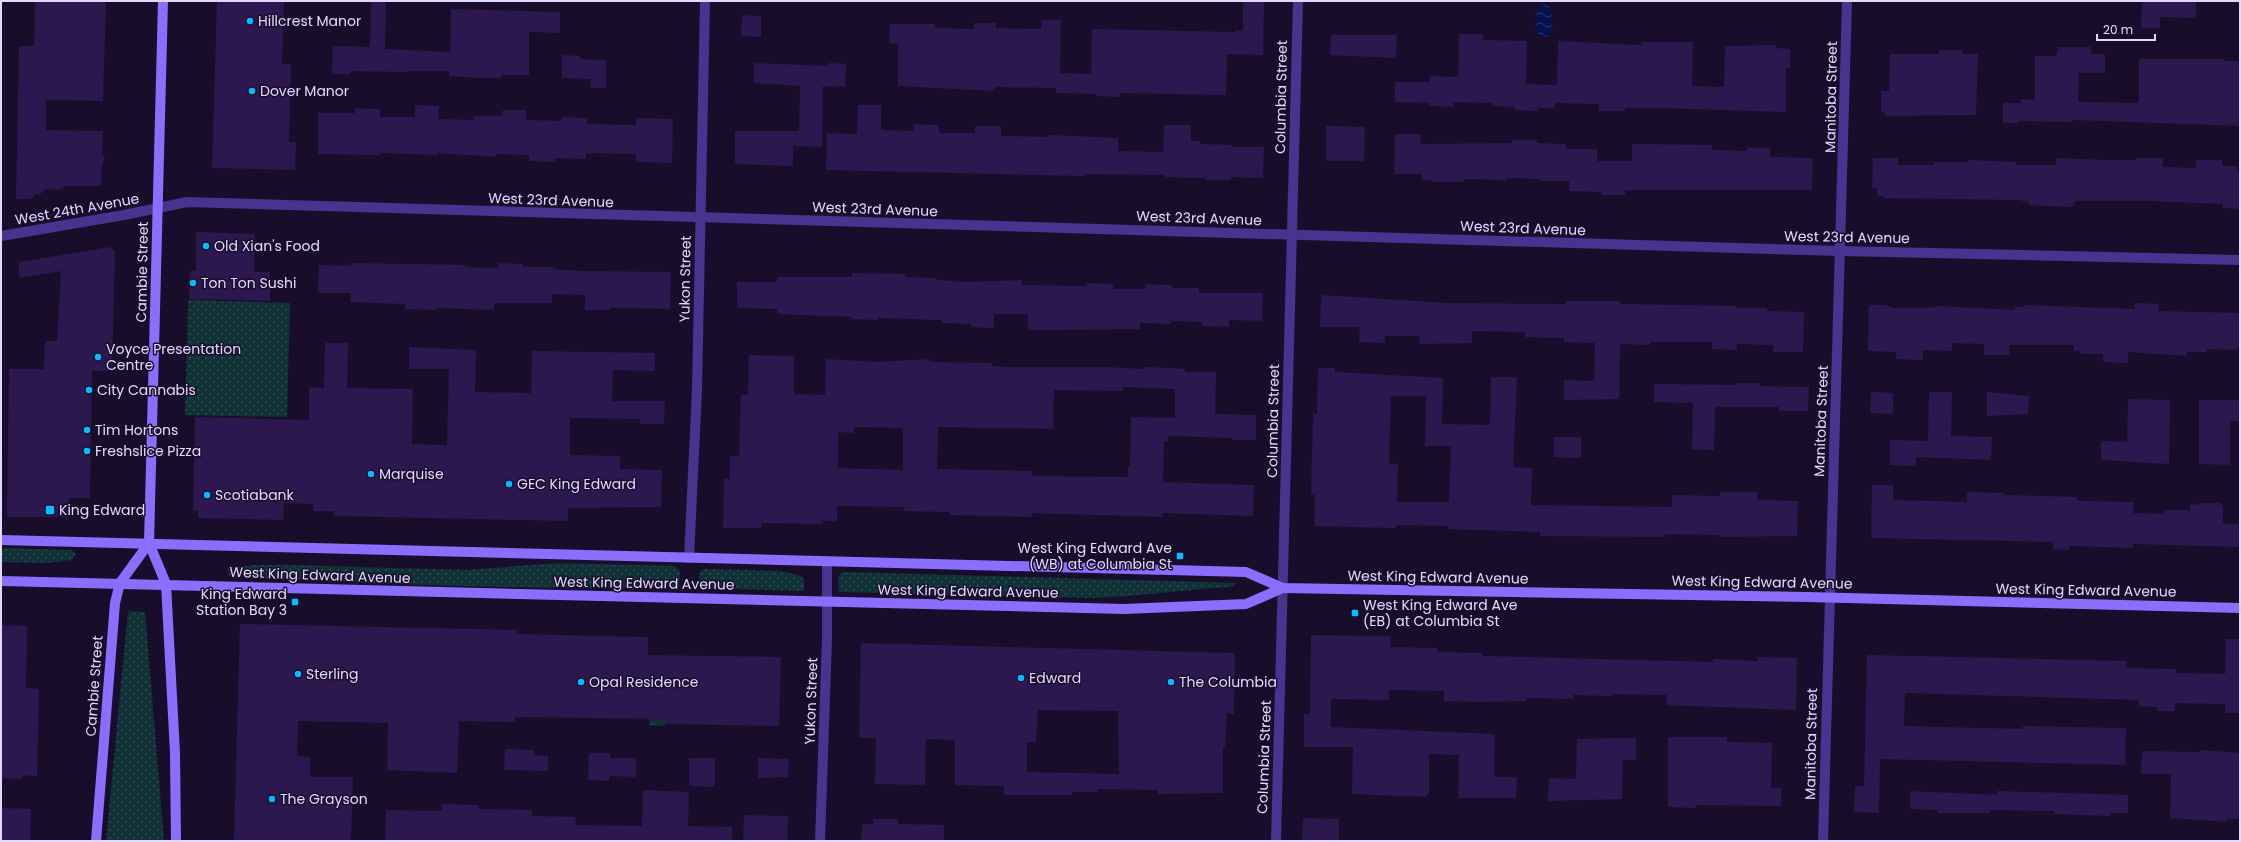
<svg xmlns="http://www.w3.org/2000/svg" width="2241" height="842" viewBox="0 0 2241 842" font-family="Poppins,sans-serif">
<defs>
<pattern id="grass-dots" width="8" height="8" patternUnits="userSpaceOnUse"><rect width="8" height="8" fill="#103136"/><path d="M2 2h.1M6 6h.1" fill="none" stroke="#334e54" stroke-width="1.8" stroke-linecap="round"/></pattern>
<pattern id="park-tufts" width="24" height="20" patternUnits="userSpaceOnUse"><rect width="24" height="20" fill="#103136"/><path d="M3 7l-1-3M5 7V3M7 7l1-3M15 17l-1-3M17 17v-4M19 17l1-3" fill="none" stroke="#334e54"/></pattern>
<pattern id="water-waves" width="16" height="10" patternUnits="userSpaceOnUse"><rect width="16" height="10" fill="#05134d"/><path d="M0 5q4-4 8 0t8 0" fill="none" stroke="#293568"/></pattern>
</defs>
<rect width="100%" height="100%" fill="#180e2b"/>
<!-- grass -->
<g fill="url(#grass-dots)">
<path d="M188,300L290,303L287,417L185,415Z"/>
<path d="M1,548L72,550L76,554L72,560L45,563L1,562Z"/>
<path d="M557,563L675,566L680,571L679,588C529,589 379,585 229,576L227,568L254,565H290L467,570Z"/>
<path d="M704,569L781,571L801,576L804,580V591L699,588V573Z"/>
<path d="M842,572H847L1237,583L1232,587C1184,589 1138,597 1090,598L839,592L838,577Z"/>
<path d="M128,611L145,612L164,841H106Z"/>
</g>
<!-- park -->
<path fill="url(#park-tufts)" d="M649,698H665V726L649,725Z"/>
<!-- water -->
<path fill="url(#water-waves)" d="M1542,4L1547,5C1554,11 1555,33 1546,37H1541L1535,31L1536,10Z"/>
<!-- building -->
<g fill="#2c184e" fill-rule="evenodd">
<path d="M35,1H106L103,101L46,100V130L103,131L102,154L105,159L102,164L101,186H65L59,190L46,189L40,194H36L31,199H16L19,46H34Z"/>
<path d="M217,1H284L282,64H291L289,142H296L295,170L212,168Z"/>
<path d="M371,1L386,2L385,49L450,52L451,9L560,12V33L529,32V75H501V78H479L449,76V71H406V72L351,71L350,74H332L333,46L370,47Z"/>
<path d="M1243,1H1264L1263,55L1227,54L1226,95L1120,93V97L1097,96V94L1056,93V88L995,87V91L898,86V44L889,43L890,24H935V28L974,29V23H996V28L1041,29L1042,20H1061L1060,73L1091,74L1092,29L1235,32V30L1243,31Z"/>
<path d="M2142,1H2196V18L2160,17V28H2141Z"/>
<path d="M742,15L761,16V37L741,36Z"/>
<path d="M1459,34H1483V40L1527,41L1526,84L1557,85L1558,41L1641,45V42H1693L1692,86L1724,87L1725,46L1776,45V48L1790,49V68H1786V112L1658,108H1625V111H1599V104L1555,103V108H1538V111L1515,110V107L1492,106V103L1453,102V107L1429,106L1430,103L1395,102V82H1430V76L1458,77Z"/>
<path d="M1331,35H1397L1396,58L1330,55Z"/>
<path d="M2058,47H2091V54H2105V73H2079L2078,102L2139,103V59H2225V61H2240V126L2073,120V122L2018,121V123H2003V103H2021V99L2035,100V56H2056Z"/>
<path d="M1939,50H1962V54H1978L1976,115L1885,116V113L1881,112V91H1889L1890,54H1939Z"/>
<path d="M562,55L580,56V59L606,60V88H590L591,79L562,78Z"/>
<path d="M754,63L828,66L829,63L846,64L845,87L823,86L822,147L793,146V166L735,164V131H799L800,86L754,83Z"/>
<path d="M415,105L439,106L438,119L473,120V116H502L503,110H526V120L562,121V117L587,118V124L636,125V118L673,119L672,163L636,162V154L586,153V159L555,158V162L529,161V155L496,154V157L438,153V155L380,153L379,155L318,154V113H355V108L380,109V117H415Z"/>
<path d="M858,105H881V130L914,131V124L939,125V133H975V126H1001V136L1049,137V135L1118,138V151L1163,152L1164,125H1191V141H1200V144L1232,145V147H1264L1263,178L1231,177V180H1206V178L1165,177V175L1085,174V176L826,170L827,133L857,134Z"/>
<path d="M1326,126L1365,127L1364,161H1326Z"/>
<path d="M1395,134H1421L1420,144L1512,143V140H1537V143L1566,144V149H1597V161H1632V144L1712,145V150L1747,151V148H1770V157L1813,158L1812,190H1625V195H1601V192L1569,191V181H1540V179L1506,178V180L1464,179V182H1431V180H1422V174H1394Z"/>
<path d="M1873,158H1898V165H1934V162H1968V160L2016,162V165H2056V158L2107,160H2136V158H2163V167L2196,168V160H2222V166H2237V171H2240V209L2223,208V204L2149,201H2075L2072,207L2029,205V202L2018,200L1884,198V196H1877V188H1872Z"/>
<path d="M196,232L255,234L254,272H270V301L189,299L190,271H196Z"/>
<path d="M110,247L115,251L112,371H92L90,498H69L68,517H7L9,369H44L45,341H57L61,271L19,278V262Z"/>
<path d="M351,263L465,265V267L498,268V263L523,264V267H553V269L581,271L671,272L670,309L610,308V310H585V295L552,294V303H494V310L436,308V310L405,309V304L350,302L351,293H318L319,265L351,266Z"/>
<path d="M852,273L905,274V277L937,278V280L966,282L1022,280V285L1087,286V283L1113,284V289H1145V284L1172,285V288H1199V293H1263L1262,321L1229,320V327L1202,326V322L1171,321V324L1140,323V329L1051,330H1028V314H994V328L971,327V324L941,323V320L878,318V320L851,319V317L777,314V309L737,308V282H777V277H852Z"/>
<path d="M1321,295L1448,303L1565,304V301H1621L1620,304L1737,306V308H1767V311L1804,312L1803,352H1773V345L1737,344V350L1712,349V342H1650V345L1620,344L1619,399L1564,400V380L1594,381L1595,343L1564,342V338L1525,337V332L1472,331V343L1419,344L1420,336H1385V343L1359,342L1360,327H1320Z"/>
<path d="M2135,303L2159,304V311L2240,313V347H2237V350L2207,349V352H2187V356L2128,352V363L2103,362V354H2081V351H2074V345H2010L2009,355H1984V344L1952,343V351L1923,350V360L1896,359V352L1868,351L1869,305H1886L1893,308H1927L1939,306L2015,310V307H2024V305L2135,309Z"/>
<path d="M325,343H348L347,388L413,389L412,444L447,445L449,369H409V347L476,350L475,392L531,393L532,351L655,353V371L613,370L612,401H665L664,424H640V419L570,418V455L620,456V469L662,470L661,507L568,508V521L334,516V511H313V504L284,503L283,520L198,518V511H193L195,417L309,420V387L324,388Z"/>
<path d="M749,355L794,356V394L825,395L826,359L879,362L929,359V362L992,363V366L1009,367H1106L1144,369V367L1169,368L1185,369V372H1216L1215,414L1256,415V440H1232V438L1168,436V441H1164L1163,482L1254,485L1253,516L1162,513V517L1032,513L1031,517L991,516L949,515V512L904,511V507L837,506V521H823L822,524L762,523L761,528H723L724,479H730V456H739L741,395H748ZM1123,387L1175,389V418L1131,417L1130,466H1128V477L1032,476V471L937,469L938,427L1053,429L1054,390L1123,391ZM854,427L903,428V470L838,468V432L854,433Z"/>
<path d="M1318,368H1335V372L1443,378L1442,424L1490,425L1491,377H1517L1513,467L1532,468L1531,505L1672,507V495L1720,496V492H1757V500L1798,501L1797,536L1719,537V535L1665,534V537L1540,536V532L1448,529V526L1396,525V528L1314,526L1315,495H1311L1313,414H1317ZM1391,396H1426L1425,446H1451L1449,502H1397L1398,464L1389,463Z"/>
<path d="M1737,383H1759V386L1809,387L1808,411H1779V407H1715L1714,450L1692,449L1693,403L1654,402V384L1737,385Z"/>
<path d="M1871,392L1893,393V414L1870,413Z"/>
<path d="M1929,392H1952L1951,436L1992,437L1991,460L1916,457V466L1890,465V440L1928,441Z"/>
<path d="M1987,392L2029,396L2028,414L1987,416Z"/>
<path d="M2128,399L2170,400L2169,464L2101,460V441L2127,442Z"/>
<path d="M2199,400H2240V421H2230V465L2199,464Z"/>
<path d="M1554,437H1581V458L1554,457Z"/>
<path d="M1872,485H1893V500L1967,502V492L2004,493V495L2077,497V500L2083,501L2134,502L2133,513L2164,514V510H2190V504L2198,505V503H2220V505H2223V524H2240V547L2133,544V548L2069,546V550L2053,549V542L1871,538Z"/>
<path d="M240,624L517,630V634L648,637V655L781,657L779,726L665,724V719L515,717V722L459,721L457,773L387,770L388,723L298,721L297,756L310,757V777H353L351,841H234Z"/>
<path d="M1,625L27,626L26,688L39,689L37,776L22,775V779L1,778Z"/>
<path d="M1311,635L1391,636V647L1437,648V652L1483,653V656L1713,662V659L1758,661V657L1797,658L1796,710L1666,705L1667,695L1612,694V696L1573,695V699L1526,698V701L1482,702L1444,701V691L1389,690V700L1331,699V727L1495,734L1494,777H1517L1516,798H1458L1459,755L1429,754V794H1427V797L1352,794L1353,747H1304V714H1310Z"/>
<path d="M2226,639H2240V713H2225V704L2175,703V711H2157V707L2139,706V700L1905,693L1904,726L2022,729L2023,726L2126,728L2125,765L1880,759L1879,813L1854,812L1855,786H1864L1867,655L2127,661L2126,668L2176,669V673L2225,674Z"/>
<path d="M861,643L1235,653L1234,714L1227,713L1225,747H1223V793L1158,794V790L1098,789V792H1072V795H1004V786L955,785V740L926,739L925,785L875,784L876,738H859ZM1038,710L1118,711L1119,774L1027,772V742H1036Z"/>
<path d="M1668,737H1727V742L1772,743L1771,788H1781V806L1696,805L1695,808L1668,807Z"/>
<path d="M1615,738H1636V760H1623L1622,799L1548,801L1549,778L1576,779L1577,739Z"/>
<path d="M505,749L534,750V755L548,756V771L504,770Z"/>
<path d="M2200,750L2240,753V819H2227V822L2170,818L2171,774H2141L2142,751L2200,752Z"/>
<path d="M589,753H610V758H636V777L609,776V781L588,780Z"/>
<path d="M689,758H715V787L689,786Z"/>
<path d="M758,758L789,759L788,777L758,778Z"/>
<path d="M643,790L689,792L688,826L732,827V841H385L386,810L436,811L442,810V804L478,805V809L532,810V816L576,817L575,825L642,826Z"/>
<path d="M1910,791L1997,795V791L2128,795V813H2111V816L2054,814V811L1990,810V813H1938V810L1910,809Z"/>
<path d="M1,808L31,809L30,841H1Z"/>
<path d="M744,815L788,816L787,841H743Z"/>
<path d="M1303,818L1339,819V841H1302Z"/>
<path d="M873,819H898V824L944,825V841H861L862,824H873Z"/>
</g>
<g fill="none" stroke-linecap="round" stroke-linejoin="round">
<!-- minor -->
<g stroke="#46348f" stroke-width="10">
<path d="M1,236L124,215L187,202L1841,251L2240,260"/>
<path d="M689,558L697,389L705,1"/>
<path d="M820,841L827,639V561"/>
<path d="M1276,841L1298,1"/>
<path d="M1823,841L1847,1"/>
</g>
<!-- secondary -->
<g stroke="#8a6fff" stroke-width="10">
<path d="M163,1L149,543L166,584L175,753L176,841"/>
<path d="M1,540L1246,572L1283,588L1807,597L2240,608"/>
<path d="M1,581L1124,609L1246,604L1283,588"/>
<path d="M96,841L115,603L120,583L149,543"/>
</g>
</g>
<!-- markers -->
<g fill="#04bdff" stroke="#180e2b" stroke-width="1.5">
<circle cx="250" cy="21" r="4"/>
<circle cx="252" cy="91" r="4"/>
<circle cx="206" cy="246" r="4"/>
<circle cx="193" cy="283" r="4"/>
<circle cx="98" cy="357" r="4"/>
<circle cx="89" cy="390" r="4"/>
<circle cx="87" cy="430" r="4"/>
<circle cx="87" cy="451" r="4"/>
<circle cx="371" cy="474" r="4"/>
<circle cx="509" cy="484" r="4"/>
<circle cx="207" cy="495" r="4"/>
<rect x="45" y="505" width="10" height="10" rx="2"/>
<rect x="1176" y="552" width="8" height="8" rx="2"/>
<rect x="291" y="598" width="8" height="8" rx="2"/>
<rect x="1351" y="609" width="8" height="8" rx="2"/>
<circle cx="298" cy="674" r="4"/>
<circle cx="1021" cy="678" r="4"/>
<circle cx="581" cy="682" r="4"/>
<circle cx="1171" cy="682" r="4"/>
<circle cx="272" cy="799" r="4"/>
</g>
<g text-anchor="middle" stroke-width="3" stroke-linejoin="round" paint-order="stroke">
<!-- poi labels -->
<g font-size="14" fill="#e3d8ff" stroke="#180e2b" text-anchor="start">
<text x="258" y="26">Hillcrest Manor</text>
<text x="260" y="96">Dover Manor</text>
<text x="214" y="251">Old Xian's Food</text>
<text x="201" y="288">Ton Ton Sushi</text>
<text x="106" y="354">Voyce Presentation<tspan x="106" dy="16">Centre</tspan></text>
<text x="97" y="395">City Cannabis</text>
<text x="95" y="435">Tim Hortons</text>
<text x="95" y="456">Freshslice Pizza</text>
<text x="379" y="479">Marquise</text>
<text x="517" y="489">GEC King Edward</text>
<text x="215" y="500">Scotiabank</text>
<text x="59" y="515">King Edward</text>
<text x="1172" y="553" text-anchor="end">West King Edward Ave<tspan x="1172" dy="16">(WB) at Columbia St</tspan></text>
<text x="287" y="599" text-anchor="end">King Edward<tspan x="287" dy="16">Station Bay 3</tspan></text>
<text x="1363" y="610">West King Edward Ave<tspan x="1363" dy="16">(EB) at Columbia St</tspan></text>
<text x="306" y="679">Sterling</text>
<text x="1029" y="683">Edward</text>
<text x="589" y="687">Opal Residence</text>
<text x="1179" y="687">The Columbia</text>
<text x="280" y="804">The Grayson</text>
</g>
<!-- street labels -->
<g font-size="14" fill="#e3d8ff" stroke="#180e2b">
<text transform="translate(1281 97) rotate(-89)" y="5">Columbia Street</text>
<text transform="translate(1831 97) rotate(-89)" y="5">Manitoba Street</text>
<text transform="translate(551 200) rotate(2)" y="5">West 23rd Avenue</text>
<text transform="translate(77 209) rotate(-10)" y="5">West 24th Avenue</text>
<text transform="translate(875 209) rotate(2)" y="5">West 23rd Avenue</text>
<text transform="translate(1199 218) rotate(2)" y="5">West 23rd Avenue</text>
<text transform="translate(1523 228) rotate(2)" y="5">West 23rd Avenue</text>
<text transform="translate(1847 237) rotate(1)" y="5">West 23rd Avenue</text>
<text transform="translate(142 272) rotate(-89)" y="5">Cambie Street</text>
<text transform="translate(685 279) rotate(-89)" y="5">Yukon Street</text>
<text transform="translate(1273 421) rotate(-89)" y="5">Columbia Street</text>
<text transform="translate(1821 421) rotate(-88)" y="5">Manitoba Street</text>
<text transform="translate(320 575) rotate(2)" y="5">West King Edward Avenue</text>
<text transform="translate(1438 577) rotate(1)" y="5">West King Edward Avenue</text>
<text transform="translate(1762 582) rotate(1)" y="5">West King Edward Avenue</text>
<text transform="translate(644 583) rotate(1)" y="5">West King Edward Avenue</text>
<text transform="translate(2086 590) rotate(1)" y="5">West King Edward Avenue</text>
<text transform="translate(968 591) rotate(1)" y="5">West King Edward Avenue</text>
<text transform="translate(94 686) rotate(-86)" y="5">Cambie Street</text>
<text transform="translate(811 701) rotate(-88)" y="5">Yukon Street</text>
<text transform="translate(1811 744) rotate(-89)" y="5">Manitoba Street</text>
<text transform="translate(1264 757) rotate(-88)" y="5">Columbia Street</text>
</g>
</g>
<!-- border -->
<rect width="2241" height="842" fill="none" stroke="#e3d8ff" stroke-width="4"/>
<!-- scale -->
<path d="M2097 34v6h58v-6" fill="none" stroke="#e3d8ff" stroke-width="2"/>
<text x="2103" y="34" font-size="12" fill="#e3d8ff" stroke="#180e2b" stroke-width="3" paint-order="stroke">20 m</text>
</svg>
